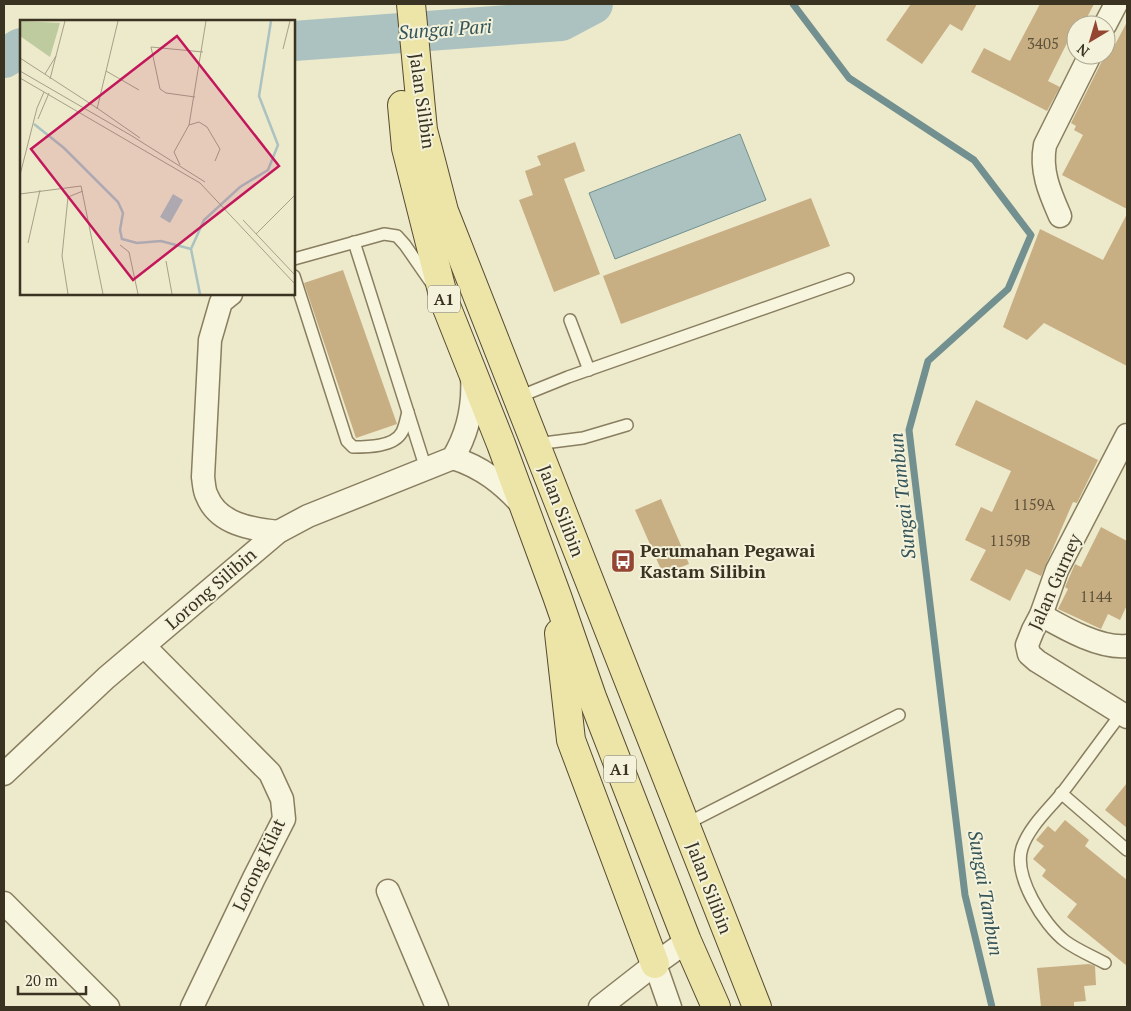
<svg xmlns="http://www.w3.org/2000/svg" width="1131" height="1011" viewBox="0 0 1131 1011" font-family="'PT Serif',serif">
<rect width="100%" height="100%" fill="#ede9cb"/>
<!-- water -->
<path fill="#abc2c0" stroke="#72908f" d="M740,134L766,200L615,259L589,193Z"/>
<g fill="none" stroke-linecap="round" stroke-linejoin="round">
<!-- stream -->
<path stroke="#72908f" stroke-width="7" d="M793,4L849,78L974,160L1031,235L1008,289L928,361L909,430L965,895L992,1007"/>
<!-- river -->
<g stroke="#abc2c0" stroke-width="40">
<path d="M294,41L561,21L593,4"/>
<path d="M4,58L21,48"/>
</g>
</g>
<!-- building -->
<g fill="#c8ae83">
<path d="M911,4H977L962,31L950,24L922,64L886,40Z"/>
<path d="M1040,4H1094L1083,25H1076L1048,81L1060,87L1047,111L971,72L984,48L1010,61Z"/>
<path d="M1127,22V209L1062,175L1083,135L1074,130L1076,126L1071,123L1102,61L1103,55H1106V52L1110,54Z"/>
<path d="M575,142L585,171L564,179L600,274L554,292L519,200L533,195L525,171L541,165L537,156Z"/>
<path d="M811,198L830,246L621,324L603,276Z"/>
<path d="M1127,214V366L1044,323L1027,340L1003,327L1040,229L1103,260Z"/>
<path d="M343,270L397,424L356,438L304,283Z"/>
<path d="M976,400L1098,460L1077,503L1073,502L1041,576L1026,569L1010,601L970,580L986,550L965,540L981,507L992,512L1011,471L955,445Z"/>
<path d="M661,499L689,564L663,574L635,510Z"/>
<path d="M1101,527L1127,541V605L1120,620L1108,614L1101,629L1058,609L1068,589L1065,587L1075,564L1081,567Z"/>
<path d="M1127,783V828L1105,810Z"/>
<path d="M1065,820L1089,840L1085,846L1127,880V966L1067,917L1077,904L1042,876L1046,870L1033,859L1044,846L1036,840L1048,826L1055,832Z"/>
<path d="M1089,964L1095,966L1096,985L1084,986L1086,1001L1074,1002V1007H1041L1037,968Z"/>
</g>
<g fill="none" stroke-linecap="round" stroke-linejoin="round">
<defs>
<g id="lane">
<path d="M354,242L426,469"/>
<path d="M294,259L384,234L397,236L405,245L430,281"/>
<path d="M294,276L347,441L353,447C367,447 394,447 402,432C405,426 406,419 408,412"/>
<path d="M570,320L589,370"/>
<path d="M516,398L568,377L848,279"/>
<path d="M536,444L583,438L627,425"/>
<path d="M1061,793L1127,850"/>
<path d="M684,825L899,715"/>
<path d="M1105,963C1092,956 1077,950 1065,941C1044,925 1013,876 1022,848C1029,827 1048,810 1062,793C1082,767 1101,740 1121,714"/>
</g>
<g id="street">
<path d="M1105,25L1116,4"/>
<path d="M1060,216C1050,193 1040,171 1045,145L1090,55"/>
<path d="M231,294L221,302L210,340L203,477C204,483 204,491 207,496C218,524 251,529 278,532"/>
<path d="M1127,435L1057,570L1041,615L1033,630L1027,645L1029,654L1037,661L1127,717"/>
<path d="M453,458C482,467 503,484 523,506"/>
<path d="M1041,615C1064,628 1100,649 1127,646"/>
<path d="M145,647L270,773L282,799L284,819L254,878L192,1007"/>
<path d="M4,774L106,678L278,532L308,516L453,458C468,433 474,406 472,376"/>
<path d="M388,891L437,1007"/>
<path d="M4,903L108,1007"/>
<path d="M655,964L670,1007"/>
<path d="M600,1007L655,964L687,941"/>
</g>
<g id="primary">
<path d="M411,4L423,130L444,211L757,1007"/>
<path d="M402,105L406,148L445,303L501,444L557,596L592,697L687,941L716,1007"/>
<path d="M559,633L571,740L655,964"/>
</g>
</defs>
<!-- lane casing -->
<use href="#lane" stroke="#897e60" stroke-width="14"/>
<!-- street casing -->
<use href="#street" stroke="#897e60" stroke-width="25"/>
<!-- primary casing -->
<use href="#primary" stroke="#574b33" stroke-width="30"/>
<!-- lane -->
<use href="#lane" stroke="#f7f5de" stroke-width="11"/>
<!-- street -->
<use href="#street" stroke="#f7f5de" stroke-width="22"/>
<!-- primary -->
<use href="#primary" stroke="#ece5a7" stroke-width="28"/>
</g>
<!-- icons -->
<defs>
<symbol id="bus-square" viewBox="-11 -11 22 22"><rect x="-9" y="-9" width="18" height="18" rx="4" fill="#944633" stroke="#f4f2da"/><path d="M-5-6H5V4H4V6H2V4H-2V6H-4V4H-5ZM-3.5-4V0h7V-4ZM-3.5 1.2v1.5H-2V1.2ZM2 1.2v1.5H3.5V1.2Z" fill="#fff"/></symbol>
</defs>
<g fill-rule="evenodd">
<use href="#bus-square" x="609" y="547" width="28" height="28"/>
</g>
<g text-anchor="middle" stroke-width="4" stroke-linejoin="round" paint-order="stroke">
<!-- number labels -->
<g font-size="15" fill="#5e523a">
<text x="1043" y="49">3405</text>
<text x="1034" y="510">1159A</text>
<text x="1010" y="546">1159B</text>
<text x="1096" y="602">1144</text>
</g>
<!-- shield labels -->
<g fill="#f4f2da" stroke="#726c59" stroke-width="1">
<rect x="428" y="285.5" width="32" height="27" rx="4"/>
<rect x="604" y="755.5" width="32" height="27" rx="4"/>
</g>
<g font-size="16" font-weight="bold" fill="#3a3322">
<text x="444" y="305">A1</text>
<text x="620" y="775">A1</text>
</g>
<!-- street labels -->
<g font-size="18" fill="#3a3322" stroke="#f4f2da">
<text transform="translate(422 101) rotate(82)" y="6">Jalan Silibin</text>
<text transform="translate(561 511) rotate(69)" y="6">Jalan Silibin</text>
<text transform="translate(1055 582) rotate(-66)" y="6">Jalan Gurney</text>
<text transform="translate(211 589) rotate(-41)" y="6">Lorong Silibin</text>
<text transform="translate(259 865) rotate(-65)" y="6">Lorong Kilat</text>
<text transform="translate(709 888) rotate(69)" y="6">Jalan Silibin</text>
</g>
<!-- poi labels -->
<g font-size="18" font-weight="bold" fill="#3a3322" stroke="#f4f2da" text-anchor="start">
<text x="640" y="557">Perumahan Pegawai<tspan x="640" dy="21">Kastam Silibin</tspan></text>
</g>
<!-- water labels -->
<g font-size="19" font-style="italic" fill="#335459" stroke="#f4f2da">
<text transform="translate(445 29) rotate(-4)" y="7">Sungai Pari</text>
<text transform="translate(902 496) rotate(-96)" y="7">Sungai Tambun</text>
<text transform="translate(986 893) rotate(80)" y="7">Sungai Tambun</text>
</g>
</g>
<!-- overview -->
<g transform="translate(20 20)">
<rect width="275" height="275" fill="#ede9cb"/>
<path d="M0,1L40,3L30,37L0,16Z" fill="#bdcb9f"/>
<path d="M153,174L163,180L150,203L140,197Z" fill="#abc2c0"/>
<path fill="none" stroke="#abc2c0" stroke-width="2.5" d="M14,104L44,128L98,182L103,193L100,210L102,219L117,223L141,221L171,229M180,274L171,229L184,200L220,167L248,150L258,125L239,76L251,1"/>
<path fill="none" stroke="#a5a087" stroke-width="1" d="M263,29L270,1M0,38L77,88M0,51L112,116L185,162M86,51L119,70M25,54L36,36M0,58L180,163L275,264M30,59L45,1M175,77L146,73L140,69L131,27L183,32M77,88L120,118M77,89L98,1M18,99L29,73M169,105L179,102L187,107L200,129L195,141M160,145L154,132L169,105L186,1M0,155L17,88L24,72M0,174L61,166L83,274M223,200L275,255M236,214L275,175M8,223L20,170M100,225L109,232L118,274M146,241L152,274M48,274L42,236L48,177L63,171"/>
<path fill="#c2185b" fill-opacity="0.15" stroke="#c2185b" stroke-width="2.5" d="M157,16L259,146L113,260L11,129Z"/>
<rect width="275" height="275" fill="none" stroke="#3a3322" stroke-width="2.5"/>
</g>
<!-- border -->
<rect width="1131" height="1011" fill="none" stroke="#3a3322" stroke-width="10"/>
<!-- north arrow -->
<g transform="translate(1091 40) rotate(218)"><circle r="24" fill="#f4f2da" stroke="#aaa690"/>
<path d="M0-4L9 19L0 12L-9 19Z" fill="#944633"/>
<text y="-8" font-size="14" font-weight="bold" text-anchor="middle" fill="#3a3322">N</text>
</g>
<!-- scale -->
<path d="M18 986v8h68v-8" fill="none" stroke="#3a3322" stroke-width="2.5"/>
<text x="25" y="986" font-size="15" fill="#3a3322" stroke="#f4f2da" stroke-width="4" paint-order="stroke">20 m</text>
</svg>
